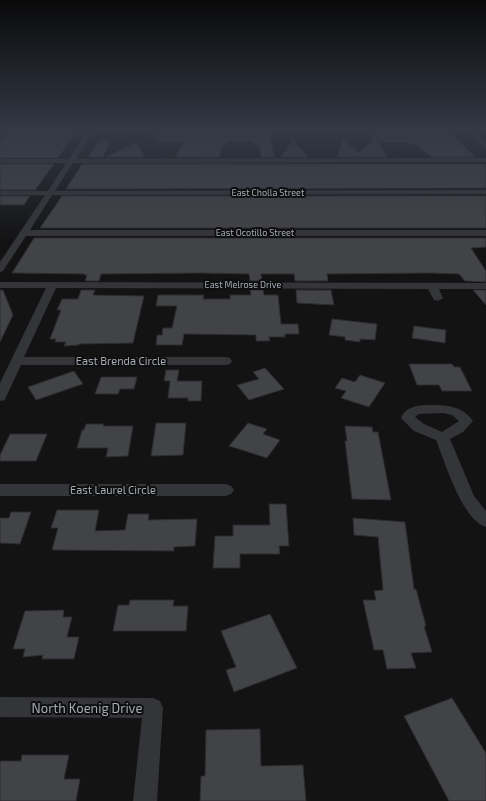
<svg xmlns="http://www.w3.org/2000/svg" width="486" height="801" viewBox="0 0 486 801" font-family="'Exo 2',sans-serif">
<rect width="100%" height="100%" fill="#131314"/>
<!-- built -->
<path fill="#1f1f21" d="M159,129H461L467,135H157Z"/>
<!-- building -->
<g fill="#424347" stroke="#2d2d30">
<path d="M11,129H78L58,158H0V140Z"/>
<path d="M161,129H269L274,157H261L260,148L252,142H228L221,148L219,157H175L185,142H156Z"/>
<path d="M369,129H447L475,157H432L413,143L378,142L387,157H337L343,139L359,153L374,139Z"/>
<path d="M99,140H111L103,157H88Z"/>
<path d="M293,140L308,157H281Z"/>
<path d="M136,142L145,157H106Z"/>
<path d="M0,164H54L35,190H0Z"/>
<path d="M82,164H275V166L276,164H481L486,165V188L66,189Z"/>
<path d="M0,196H30L24,205H0Z"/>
<path d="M62,196H486V228H40Z"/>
<path d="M34,238H486V247L471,248L486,271V282L465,281L459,274L430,273L327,274L328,281H295L294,274H261L262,281H250L249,274L200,273L101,274L99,281H85L87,275H84L85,274L12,273Z"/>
<path d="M0,290H3L13,315L0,342Z"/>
<path d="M81,290H95L93,295L144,296L133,343L79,344V345L64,346L66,342H55L56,339H50L61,310H57L62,299H78Z"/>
<path d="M250,290H263L264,295H278L281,324H298L299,334H285V337H269L270,341H256V335L184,334L182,345H156L157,335H162L163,328H172L177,306H156L158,295H204L203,299H230V295H251Z"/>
<path d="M296,290H331L334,305L297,303Z"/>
<path d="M473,290H486V305Z"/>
<path d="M332,319L377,324L375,340L360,339V342L345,340V337L329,335Z"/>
<path d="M414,326L446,330L445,343L412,338Z"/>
<path d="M409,364H452L454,367H460L472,391H442L439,385H417Z"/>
<path d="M265,368L284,389L249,400L237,385L259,379L253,372Z"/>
<path d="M166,370H179L177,381H202L201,401H188V398H168L170,381H164Z"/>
<path d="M74,371L83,384L36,400L28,387Z"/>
<path d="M360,375L385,383L369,407L341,398L346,391L335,388L342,378L355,382Z"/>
<path d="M101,377H137L134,389H120L118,394H95Z"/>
<path d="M156,423H186L183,455L151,456Z"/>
<path d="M248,423L267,429L263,434L280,440L267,458L229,446Z"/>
<path d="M86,424H104L103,426H133L128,456L106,457L108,448H77L82,430H84Z"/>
<path d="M345,426L372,427L373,432H378L391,500L352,499L345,441H347Z"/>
<path d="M10,434H47L36,461H0V455Z"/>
<path d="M269,504H286L289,546H279L280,554H240V568H213L215,536H233V525H270Z"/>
<path d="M57,510H99L95,531L125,530L128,514H149L148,520L197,519L195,546L174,547V551L52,550L58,528H51Z"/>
<path d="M11,512H31L20,544L0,543V518H9Z"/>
<path d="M353,518L405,522L414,589H416L426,626H424L432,652L411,653L416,668L387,669L383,650H374L363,600H376L374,591L383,590L378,537L354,535Z"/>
<path d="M130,600H174L173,606H188L186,631H113L118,605H129Z"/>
<path d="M64,610L63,617H72L67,637H79L74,659H42L43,655L23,657L25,649H13L25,611Z"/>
<path d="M270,614L297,668L234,692L226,670L236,667L221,631Z"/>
<path d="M452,698L486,753V801H449L404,716Z"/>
<path d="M260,729L261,766L303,765L306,801H200L201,776H205L206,730Z"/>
<path d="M22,755H69L64,779H80L76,801H0V761H21Z"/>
</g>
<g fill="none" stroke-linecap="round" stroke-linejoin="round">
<!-- street -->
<g fill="#343539" fill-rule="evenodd">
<path d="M89,129H95L76,159L486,158V162L73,163L55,191L486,190V194L52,195L30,230H486V236H26L3,271L0,272V262L45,195H0V191H48L66,163H0V159H69Z"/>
<path d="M466,129H472L486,143V149L484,148Z"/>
<path d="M0,282L486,283V289H439L443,298L438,301L434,300L428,289L56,288L24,357H226L230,358L232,361L230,364L226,365H21L6,397L5,400L0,401V383L46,288H0Z"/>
<path d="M436,405C451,405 464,408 473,421L463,432L450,439L474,496L486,511V527C462,520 445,462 436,440L414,431L401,418C407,404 423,405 436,405ZM443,413L452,415L459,421L442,432L424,424L415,417L419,414Z"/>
<path d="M0,484H226L231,486L234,490L231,494L226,496H0Z"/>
<path d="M0,697L153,698L160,701L163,708L157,801H133L142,718L0,717Z"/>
</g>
</g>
<!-- sky -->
<linearGradient id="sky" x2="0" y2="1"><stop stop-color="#0a0a0b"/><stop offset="0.54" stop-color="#333945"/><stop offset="1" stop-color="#333945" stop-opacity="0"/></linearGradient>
<rect width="486" height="241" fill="url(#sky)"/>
<g text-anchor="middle" stroke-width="4" stroke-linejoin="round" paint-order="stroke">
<!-- far-street labels -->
<g font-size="9" fill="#a5abb4" stroke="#0e0e0f">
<text x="268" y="196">East Cholla Street</text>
<text x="255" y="236">East Ocotillo Street</text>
<text x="243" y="288">East Melrose Drive</text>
</g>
<!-- street labels -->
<g font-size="11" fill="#a5abb4" stroke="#0e0e0f">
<text x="121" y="365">East Brenda Circle</text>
<text x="113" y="494">East Laurel Circle</text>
</g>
<!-- near-street labels -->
<g font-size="13" fill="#a5abb4" stroke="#0e0e0f">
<text x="87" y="713">North Koenig Drive</text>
</g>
</g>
</svg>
